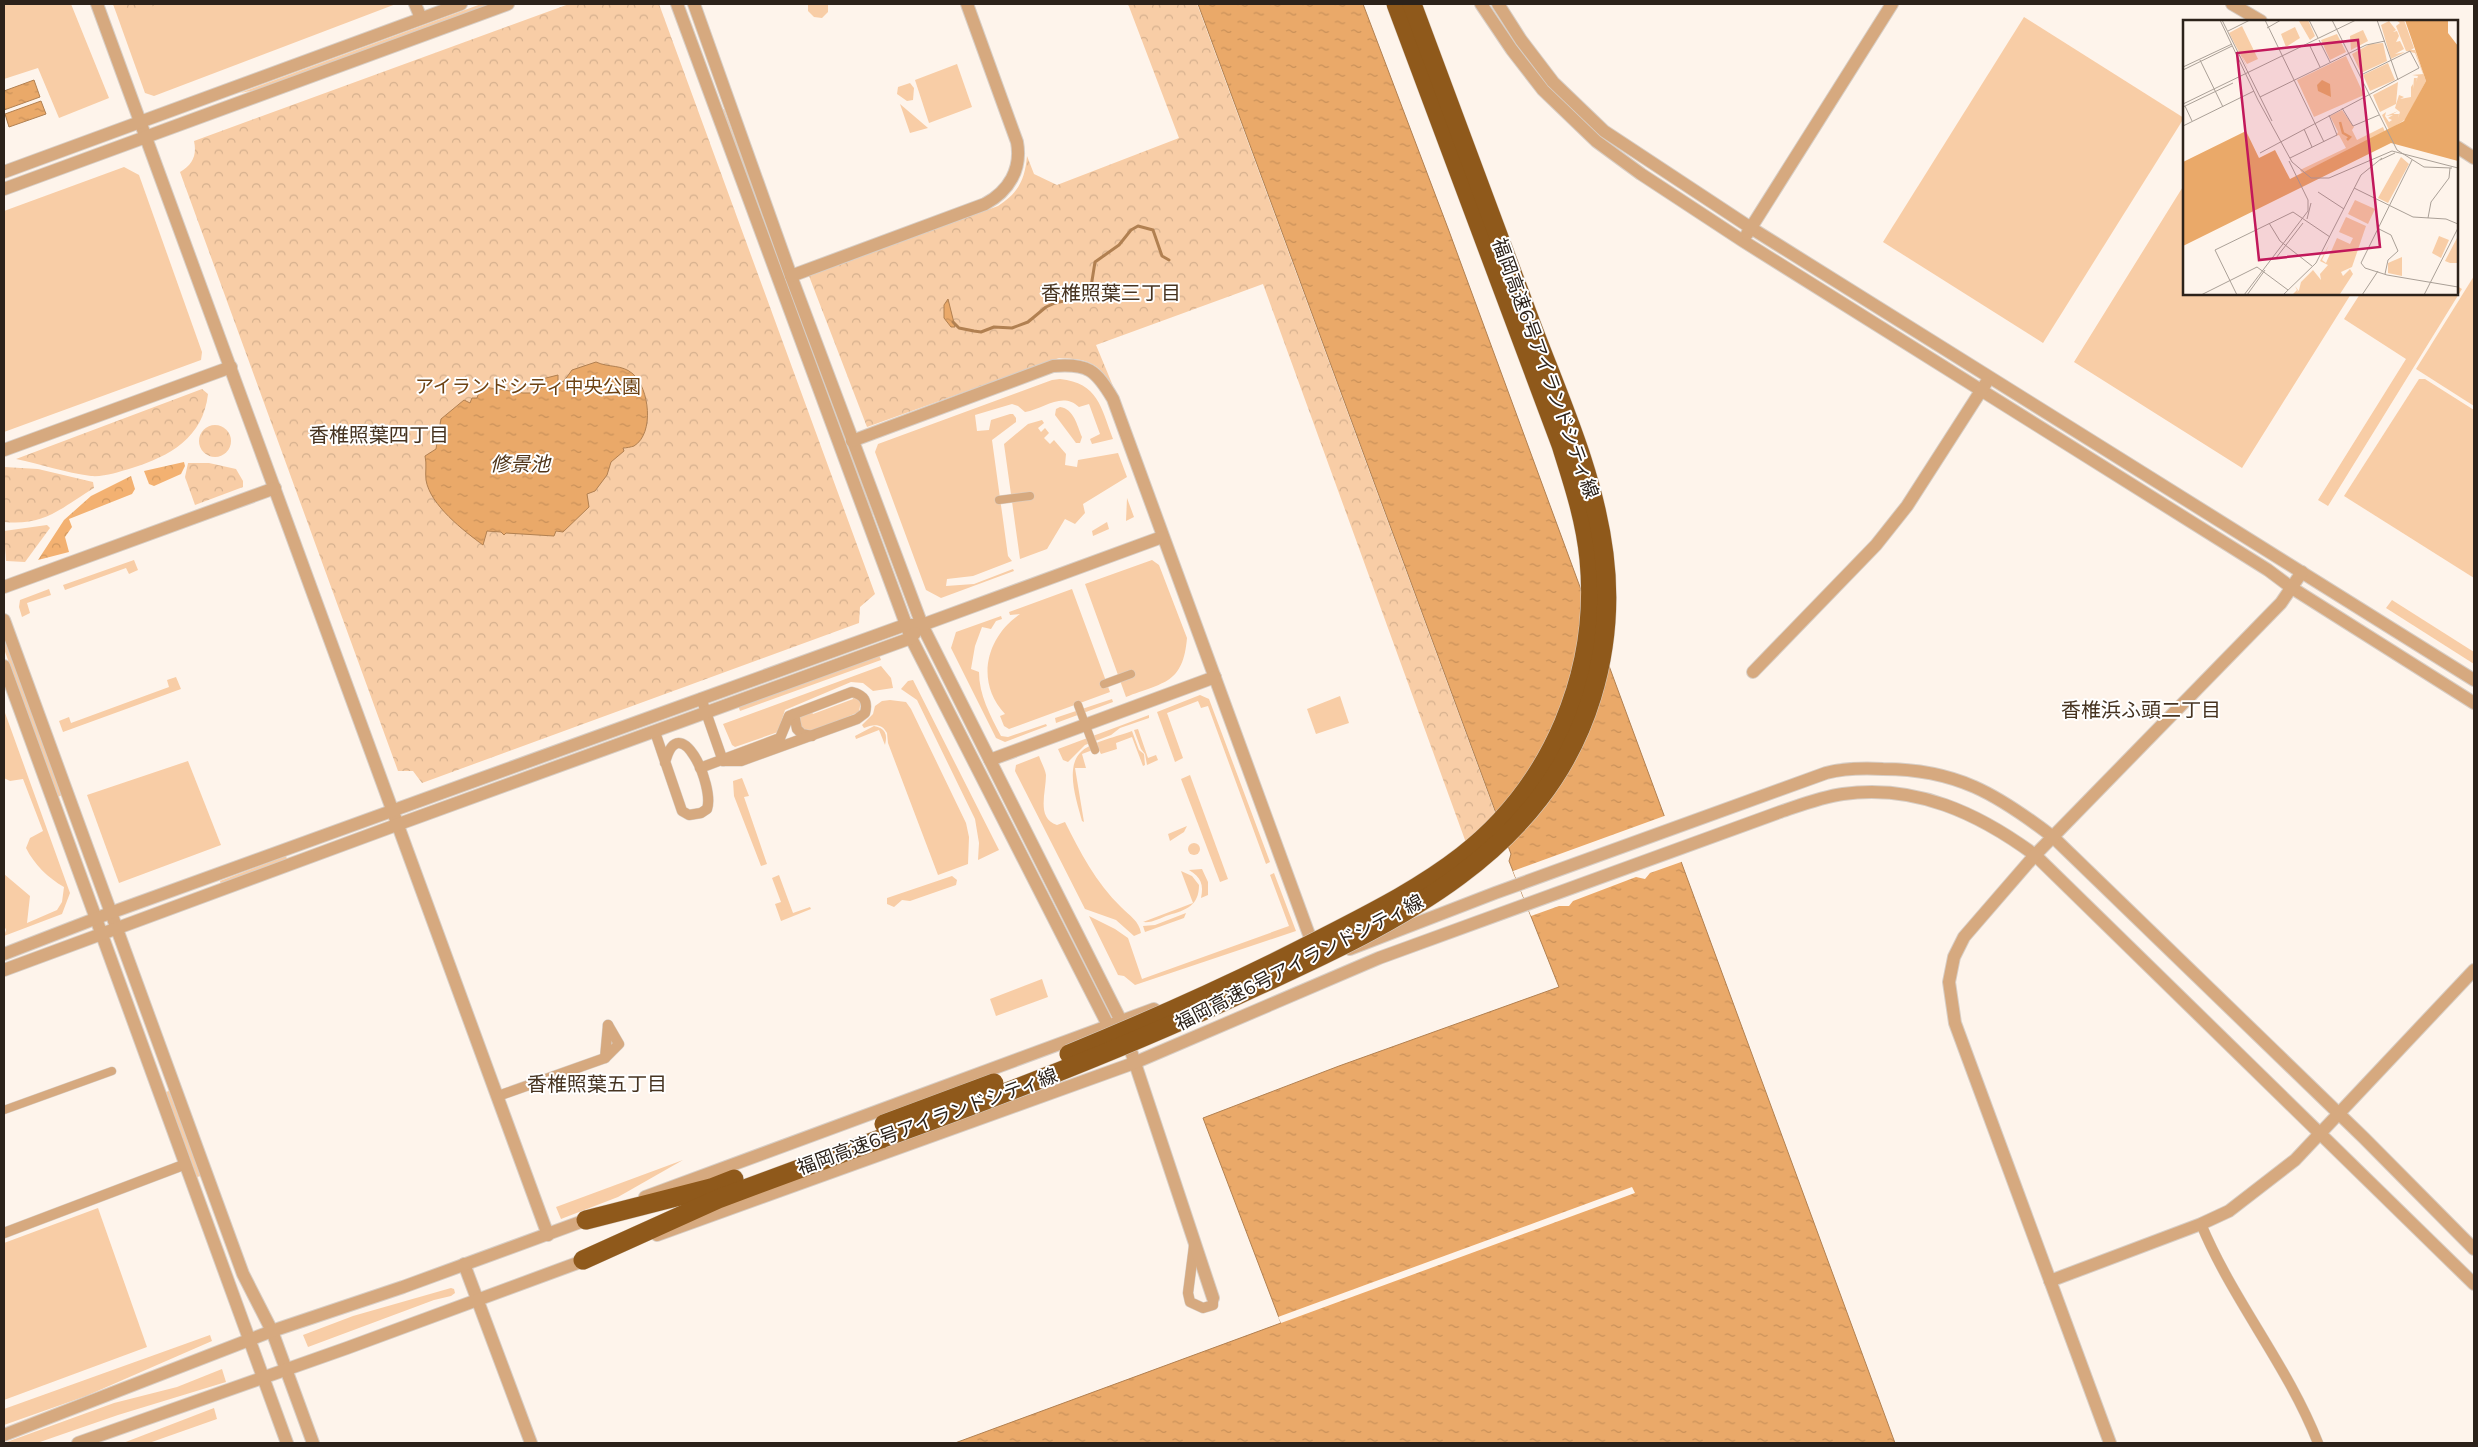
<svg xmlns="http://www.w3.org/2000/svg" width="2478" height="1447" viewBox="0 0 2478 1447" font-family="Mulish,'Noto Sans JP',sans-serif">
<defs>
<pattern id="forest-crowns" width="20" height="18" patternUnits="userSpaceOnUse" patternTransform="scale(1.25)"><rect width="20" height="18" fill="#f3b171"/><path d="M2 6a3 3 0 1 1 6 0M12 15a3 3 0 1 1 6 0" fill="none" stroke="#d09861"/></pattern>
<pattern id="park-crowns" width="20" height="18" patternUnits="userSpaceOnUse" patternTransform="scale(1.25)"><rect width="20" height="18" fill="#f8cda6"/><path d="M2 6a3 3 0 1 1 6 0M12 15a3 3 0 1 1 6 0" fill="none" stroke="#d5b08e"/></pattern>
<pattern id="water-ripples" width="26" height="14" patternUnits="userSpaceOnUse" patternTransform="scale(1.25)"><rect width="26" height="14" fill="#eaa969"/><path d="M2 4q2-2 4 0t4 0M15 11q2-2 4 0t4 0" fill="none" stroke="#c9915a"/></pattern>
</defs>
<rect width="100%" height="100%" fill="#fef4eb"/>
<!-- green -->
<g fill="#f8cda6">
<path d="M4,4H71L109,98L59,118L38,68L4,79Z"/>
<path d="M113,4H396L154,96L145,93Z"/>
<path d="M481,4H493L266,88L240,93Z"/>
<path d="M808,4H828V12L822,18L814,17L808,11Z"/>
<path d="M2024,17L2184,118L2043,343L1883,242Z"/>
<path d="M957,64L972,107L929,123L915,80Z"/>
<path d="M910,83L914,88L913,100L907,101L897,94L898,87Z"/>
<path d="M900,104L928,128L910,133Z"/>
<path d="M724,109L873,514L870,515L722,110Z"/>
<path d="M124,167L139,175L202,352L201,360L4,432V211Z"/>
<path d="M2184,185V294H2351L2242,468L2074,362Z"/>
<path d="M2474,276V406L2416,369Z"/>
<path d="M2457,286L2462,289L2328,506L2318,500L2406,359L2344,319L2360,294H2457Z"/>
<path d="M1060,379C1098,383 1101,407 1113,439L1092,444L1090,439L1100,434L1089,404L1079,407C1062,391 1044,409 1025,412L1018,406L1012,404L975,415L977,431L989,430L991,420L1010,414H1013L1016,418V422L992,440L1008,556L1012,561L973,576L947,579L946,586L974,584L1013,569L1014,571L941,598L926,590L875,452L878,444L1052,380Z"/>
<path d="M2419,379H2425L2474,410V578L2344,496Z"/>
<path d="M1060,407C1074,409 1077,425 1082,437L1080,443H1076L1055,415L1056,409Z"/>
<path d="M1042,420L1044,423L1038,428L1041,432L1045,428L1049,433L1044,438L1050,444L1054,440L1066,454L1065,465L1077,467L1078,460L1118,453L1127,477L1083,504L1085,513L1075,524L1065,519L1047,549L1020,559L1004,444L1028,424Z"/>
<path d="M1127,498L1134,517L1126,521Z"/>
<path d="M1107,522L1109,529L1093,536L1092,531Z"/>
<path d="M134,560L138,570L129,574L126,568L65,590L63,585Z"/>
<path d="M1152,560L1159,565L1187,638C1183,684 1164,682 1126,697L1085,584Z"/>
<path d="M49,589L51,595L27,603L30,613L22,617L19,607L20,600Z"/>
<path d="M1072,589L1110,692L1009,729L1004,726L1000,716L1005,714C975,682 986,637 1020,614L1010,615L1009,612Z"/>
<path d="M2392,600L2474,652V664L2386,608Z"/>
<path d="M1001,616L1002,619L996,621L991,629L982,627L975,646L971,669L979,672C979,695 990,715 1001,736L1008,737L1046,724L1047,726L1005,742L996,738L951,648L956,632Z"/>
<path d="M4,638L62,795L58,797L4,649Z"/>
<path d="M879,655L881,660L740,711L738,705Z"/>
<path d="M881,666L891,678L893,688L873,691L863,683L851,682L785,710L778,732L735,747L732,745L723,724Z"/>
<path d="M176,677L181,689L63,732L59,721L69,717L71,723L169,687L167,680Z"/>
<path d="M913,680L999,850L978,860L979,843L975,819L917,700L901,689L908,681Z"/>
<path d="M1200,695L1209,699L1270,862L1266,864L1208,706L1201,708L1198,701L1167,713L1183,758L1175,762L1157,712Z"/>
<path d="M852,696L861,700L859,712L812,732H804L798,719L800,715L811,711L813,714L853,699Z"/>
<path d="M1340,696L1349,723L1316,734L1307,709Z"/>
<path d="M1112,699L1113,702L1056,723L1055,718Z"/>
<path d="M890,700L906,702L911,709L966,823L969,837L968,864L938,875L888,743L887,733C882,723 873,724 864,728L862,725L873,714L875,706L882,701Z"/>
<path d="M4,710L70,893L62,914L4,936L6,930L4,925V874L30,896L27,923L57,910L62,902L64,887C48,878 34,864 26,848L30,838L43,831L23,779L10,781L4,778Z"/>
<path d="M1149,715V718L1120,728L1111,735L1085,745L1068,762L1063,760L1058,749Z"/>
<path d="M874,726C885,728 888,734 885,745L879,730L856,739L855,736Z"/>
<path d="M1138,729L1148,758L1156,755L1158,760L1147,765L1145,754L1141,749L1134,730Z"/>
<path d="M1132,731L1139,750L1144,754L1145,765L1143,766L1132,737L1116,743L1117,749L1101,754L1098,748L1082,754L1086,768H1075L1084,822L1082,821C1077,802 1064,766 1082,751C1092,742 1119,736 1132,731Z"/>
<path d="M1039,756C1041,762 1045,769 1046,775C1046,793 1036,818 1057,825L1065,822C1080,852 1096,883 1121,907C1130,916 1139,921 1141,933L1134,936L1116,920L1085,909L1015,771L1016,765Z"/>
<path d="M188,761L221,845L119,883L87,795Z"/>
<path d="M1190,775L1228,879L1220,882L1181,779Z"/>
<path d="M742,778L749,796L744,797L767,864L761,866L734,796L733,781Z"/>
<path d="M1187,826L1184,832L1170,841L1168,834Z"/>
<circle cx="1194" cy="849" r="6"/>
<path d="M286,856L287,859L221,884L220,881Z"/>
<path d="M1202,869L1208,882V895L1201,898C1204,885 1201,877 1189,870Z"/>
<path d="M1181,871L1192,876L1199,885C1199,906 1186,910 1169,915C1160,918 1153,923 1143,922L1193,903Z"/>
<path d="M1274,873L1296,931L1135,985L1124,976L1118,975L1089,916L1115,929L1128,938L1142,979L1289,926L1270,875Z"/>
<path d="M779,875L793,913L810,907L811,909L781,921L775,904L781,902L772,878Z"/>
<path d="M952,876L957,880L956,885L910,901L902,900L894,907L887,904V898Z"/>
<path d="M1186,913L1184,918L1145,932L1143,926L1155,925Z"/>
<path d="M1042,979L1048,997L996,1016L990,999Z"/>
<path d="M169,1091L201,1176L197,1177L166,1092Z"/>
<path d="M683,1160L618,1197L561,1219L556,1207Z"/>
<path d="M98,1208L147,1347L4,1400V1243Z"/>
<path d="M451,1288L454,1289L455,1293L451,1296L434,1300L308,1347L303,1335L353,1316Z"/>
<path d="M210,1335L212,1341L86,1396L4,1425V1409Z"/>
<path d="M222,1369L226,1382L118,1415L37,1443H4L114,1403L177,1387Z"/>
<path d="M214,1408L217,1419L149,1443H123Z"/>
</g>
<!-- forest -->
<g fill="url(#forest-crowns)">
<path d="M184,462L185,466L181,474L154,486L149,484L144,471Z"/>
<path d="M131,476L135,489L132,494L69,519L72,527L65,537L69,552L38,560L64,520L91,496Z"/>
</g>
<!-- park -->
<g fill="url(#park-crowns)">
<path d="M113,4H160L126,14L124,11L117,13Z"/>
<path d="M569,4H659L875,594L860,607L859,623L422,783L413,771H398L180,172C193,164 197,155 194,141Z"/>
<path d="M1128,4H1197L1504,837L1469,851L1263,284L1096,345L1113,386C1097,362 1088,359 1059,358L867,427L809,276L998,206C1018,193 1025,180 1027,156L1034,174L1057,185L1179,138Z"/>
<path d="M202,389L208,394C203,438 170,456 132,468C118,472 105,477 91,476C66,473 40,464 16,459Z"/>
<circle cx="215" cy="441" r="16"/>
<path d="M188,463H209L236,469L243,481V487L195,505L185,477Z"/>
<path d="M4,467L38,469L93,482L94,488C61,508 45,526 4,522Z"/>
<path d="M47,525L50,528L25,562L6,561L4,531Z"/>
</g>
<!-- water -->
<g fill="url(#water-ripples)" stroke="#b18051">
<path d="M1198,4H1363L1449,231L1895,1443H955L1281,1323L1203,1118L1339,1066L1559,987L1509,861L1511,854Z"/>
<path d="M34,80L40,97L4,110V91Z"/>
<path d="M41,101L46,114L9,127L5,114Z"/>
<path d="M948,299L955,327H951L944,318V305Z"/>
<path d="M596,362C609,368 622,364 633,374C649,388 655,433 634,446C631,447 626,448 623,448L624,451L611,462L607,475L595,491L587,494L589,507L563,532L556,531L554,536L506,533L504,535L501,532L487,531L483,545C464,531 430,505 426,480C425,472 427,464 425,456L436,449L441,419L464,400L470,403L472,398H477L480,390L484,387L523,393H536L542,387V379L558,375V383L564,381L572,370Z"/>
</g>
<!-- pier -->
<g fill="#fef4eb">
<path d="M1667,815L1684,861L1650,873L1645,879L1636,877L1573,901L1569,906H1559L1531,916L1513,871Z"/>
<path d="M1632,1187L1635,1193L1281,1323L1278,1317Z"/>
</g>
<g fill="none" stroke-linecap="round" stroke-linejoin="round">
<!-- stream -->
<path stroke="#b18051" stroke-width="3" d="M953,322L959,328L974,331L981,332L994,327L1012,328L1028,322L1046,307L1055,303L1085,296L1091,287L1095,262L1119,245L1131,230L1138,226L1153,230L1162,256L1169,260"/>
<defs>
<g id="pedestrian">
<path d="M999,500L1030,496"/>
<path d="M1104,684L1131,674"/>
<path d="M1078,705L1095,750"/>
<path d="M4,1110L112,1071"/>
</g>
<g id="minor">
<path d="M701,698L723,761"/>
<path d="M794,714L797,729L802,734L812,736"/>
<path d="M655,732L682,811L689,815L701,813L707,809C715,786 679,706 665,763"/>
<path d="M700,768L780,738L789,716L852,692C864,695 868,701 865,713L857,719L741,761H723"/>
<path d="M605,1058L608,1025"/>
<path d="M498,1096L605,1058L619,1044L608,1025"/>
<path d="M2201,1224C2233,1301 2288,1366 2318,1443"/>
<path d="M4,1233L186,1164"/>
<path d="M1194,1246L1188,1293L1190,1302L1203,1308L1213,1305V1298"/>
</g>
<g id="tertiary">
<path d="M97,4L548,1235"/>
<path d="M415,4L421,18"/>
<path d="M677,4L911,638L1112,1033"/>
<path d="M694,4L791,276L922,625L1121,1021L1213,1298"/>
<path d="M1481,4L1512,50L1543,90L1596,141L1641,174L1743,241L2268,570L2292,588L2474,703"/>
<path d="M1498,4L1521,40L1553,82L1604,131L1751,228L2474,680"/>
<path d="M2232,4L2261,21"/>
<path d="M2457,147L2474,158"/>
<path d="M4,172L461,4"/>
<path d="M4,189L508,4"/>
<path d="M1747,234L1892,4"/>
<path d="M791,276L985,204C1009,191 1022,169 1017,142L967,4"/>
<path d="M852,441L1053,366C1088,363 1096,370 1113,399L1315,951"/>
<path d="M4,450L231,367"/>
<path d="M4,587L275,488"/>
<path d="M4,620L243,1274L272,1331L313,1443"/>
<path d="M4,666L287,1443"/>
<path d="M1753,672L1876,545L1907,506L1986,383"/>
<path d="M990,760L1215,677"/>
<path d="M1350,949L1495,893L1826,773C1845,768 1864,768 1883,769C1956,769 1997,794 2053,837L2364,1138L2474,1249"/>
<path d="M4,954L110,913L905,625H922L1162,537"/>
<path d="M4,970L399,824L911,638L915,633"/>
<path d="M645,1197L1154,1009"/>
<path d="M657,1235L1134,1063L1379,958L1780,812C1801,805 1821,797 1843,794C1916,784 1978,813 2035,855L2474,1284"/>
<path d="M464,1264L531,1443"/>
<path d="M2050,1281L2201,1224L2229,1211L2295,1160L2474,970"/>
<path d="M4,1435L272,1331L403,1287L594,1217"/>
<path d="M78,1443L347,1348L591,1258"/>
<path d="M2110,1443L1955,1023L1949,982L1954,957L1964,937L2035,855L2281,603L2302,572"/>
</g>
<g id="motorway">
<path d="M586,1220L711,1188L734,1179"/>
<path d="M583,1260L718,1199L883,1138"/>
</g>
</defs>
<!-- pedestrian casing -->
<use href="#pedestrian" stroke="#d8cec5" stroke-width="9"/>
<!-- minor casing -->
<use href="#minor" stroke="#d8cec5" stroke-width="11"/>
<!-- tertiary casing -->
<use href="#tertiary" stroke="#d8cec5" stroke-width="14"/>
<!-- motorway casing -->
<use href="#motorway" stroke="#d8cec5" stroke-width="20"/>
<!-- pedestrian -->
<use href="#pedestrian" stroke="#d6a97f" stroke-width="8"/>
<!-- minor -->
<use href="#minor" stroke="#d6a97f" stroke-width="10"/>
<!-- tertiary -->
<use href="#tertiary" stroke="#d6a97f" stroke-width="12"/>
<!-- motorway -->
<use href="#motorway" stroke="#8f591b" stroke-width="19"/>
<defs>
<g id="motorway-bridge">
<path d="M1069,1054C1152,1020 1235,983 1315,942C1365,916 1417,891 1462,856C1552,786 1600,672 1589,559C1585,519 1573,483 1561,445L1396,4"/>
<path d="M884,1124L994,1083"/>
<path d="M883,1138C1003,1095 1122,1049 1238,995C1382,928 1542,861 1592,696C1606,650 1610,601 1604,554C1594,474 1560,400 1532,326C1492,218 1452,111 1412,4"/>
</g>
</defs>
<!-- motorway-bridge casing -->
<use href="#motorway-bridge" stroke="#d8cec5" stroke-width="20" stroke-linecap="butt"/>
<!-- motorway-bridge -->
<use href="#motorway-bridge" stroke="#8f591b" stroke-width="19"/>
</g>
<g text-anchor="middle" stroke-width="4" stroke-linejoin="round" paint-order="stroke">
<!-- street labels -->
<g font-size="19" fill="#2c221a" stroke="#fff">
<text transform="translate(1546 368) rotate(70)" y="7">福岡高速6号アイランドシティ線</text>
<text transform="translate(1299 962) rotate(-27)" y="7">福岡高速6号アイランドシティ線</text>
<text transform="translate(927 1121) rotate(-20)" y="7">福岡高速6号アイランドシティ線</text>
</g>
<!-- park labels -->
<g font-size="19" fill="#6d4212" stroke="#fff">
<text x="528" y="393">アイランドシティ中央公園</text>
</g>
<!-- neighbourhood labels -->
<g font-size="20" fill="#463320" stroke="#fff">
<text x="1111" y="300">香椎照葉三丁目</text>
<text x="379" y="442">香椎照葉四丁目</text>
<text x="2141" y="717">香椎浜ふ頭二丁目</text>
<text x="597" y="1091">香椎照葉五丁目</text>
</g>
<!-- water labels -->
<g font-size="20" font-style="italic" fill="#503519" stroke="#fff">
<text x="520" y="471">修景池</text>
</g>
</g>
<!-- overview -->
<g transform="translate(2183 20)">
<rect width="275" height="275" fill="#fef4eb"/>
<path d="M213,0H221L231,28L228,30H232L243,61L223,99L206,110L199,95L203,92L202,96L206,102L209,100L205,98L210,95L203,96L215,91L210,94H216L215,98L217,92L212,88L216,75L221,77L217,79L228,77V67L230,64V69L231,58H234L233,62L235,56L229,55L240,54L232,33L223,31L213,6L217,3ZM206,1L213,10L210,12L214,11L216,16L213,22L217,21L221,29L212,34L222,32L208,39L198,5ZM59,6L75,39L64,44L59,36L65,49L46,13ZM112,7L117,18L103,27L98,14ZM180,10L185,21L168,30L167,16ZM154,14L163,32L147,40L138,20ZM200,23L204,41L178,53L169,34L187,24ZM205,43L212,60L187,71L180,55ZM215,62L213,84L197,92L190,75ZM172,180L192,189L185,204L165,194ZM163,197L183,206L169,247L158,252L160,256L167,249L170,254L157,274L109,275L114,270L112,266L115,270L114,272L116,270L118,262L130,250L138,260L137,254L145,245L137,241L146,225L139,240L143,243L154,218L167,224L170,218L156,212ZM219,237V256L205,253V243Z" fill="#f8cda6"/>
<path d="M125,0L132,16L127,20L116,1ZM163,36L181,75L131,97L114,60ZM159,90L171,107L169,110L174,120L200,107L202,112L119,153L117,150L163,128L156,115L153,116L155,112L147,96ZM218,137L226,144L205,183L195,178ZM256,216L266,220L258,238L249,233ZM274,218L275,243H267L262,241Z" fill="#f8cda6"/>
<path d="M222,0H265V13L275,26V141L208,123L0,226V142L63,111L76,138L92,130L107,159L221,101L243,61ZM139,60L147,64L148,77L135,71L134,65Z" fill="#eaa969"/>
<path fill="none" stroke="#eaa969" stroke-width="2.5" d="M157,102L160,113L167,117L164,120"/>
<path fill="none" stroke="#aaa097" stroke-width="1" d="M37,0L75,80M39,0L89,101M82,0L141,122M126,0L135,18M149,0L214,130L241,147L269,148M194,0L215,60M84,8L98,0M45,11L67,0M136,20L147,42M126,24L137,47M17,40L40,87M0,47L49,24M0,50L49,26M77,77L183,25L202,21M75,80L109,142L128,158H146L209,131L275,148M0,84L173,0M2,86L9,101M0,87L50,63M159,88L170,106L196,95M0,106L71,71M121,109L129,127M77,133L236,48L227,31L178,55M107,138L154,115L146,95M197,140L212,133M229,140L178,243L182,248L204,255L275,267M171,168L230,197L263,199L275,204M135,172L161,189M245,198L248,182L266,158L267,148M124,199L128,183M86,203L97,221L129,246M194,208L208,215L215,231L205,240L202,254M93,238L120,203M18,275L74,247L105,270M54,275L32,230L110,192L147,217M61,275L125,191V180L106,141M64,275L82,250M100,275L133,243L178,155L199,138M179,275L195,251M241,275L275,208"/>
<path fill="#c2185b" fill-opacity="0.15" stroke="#c2185b" stroke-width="2.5" d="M175,20L197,227L76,240L54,33Z"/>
<rect width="275" height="275" fill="none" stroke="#2c221a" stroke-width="2.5"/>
</g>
<!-- border -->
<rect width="2478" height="1447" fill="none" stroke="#2c221a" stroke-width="10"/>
</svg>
